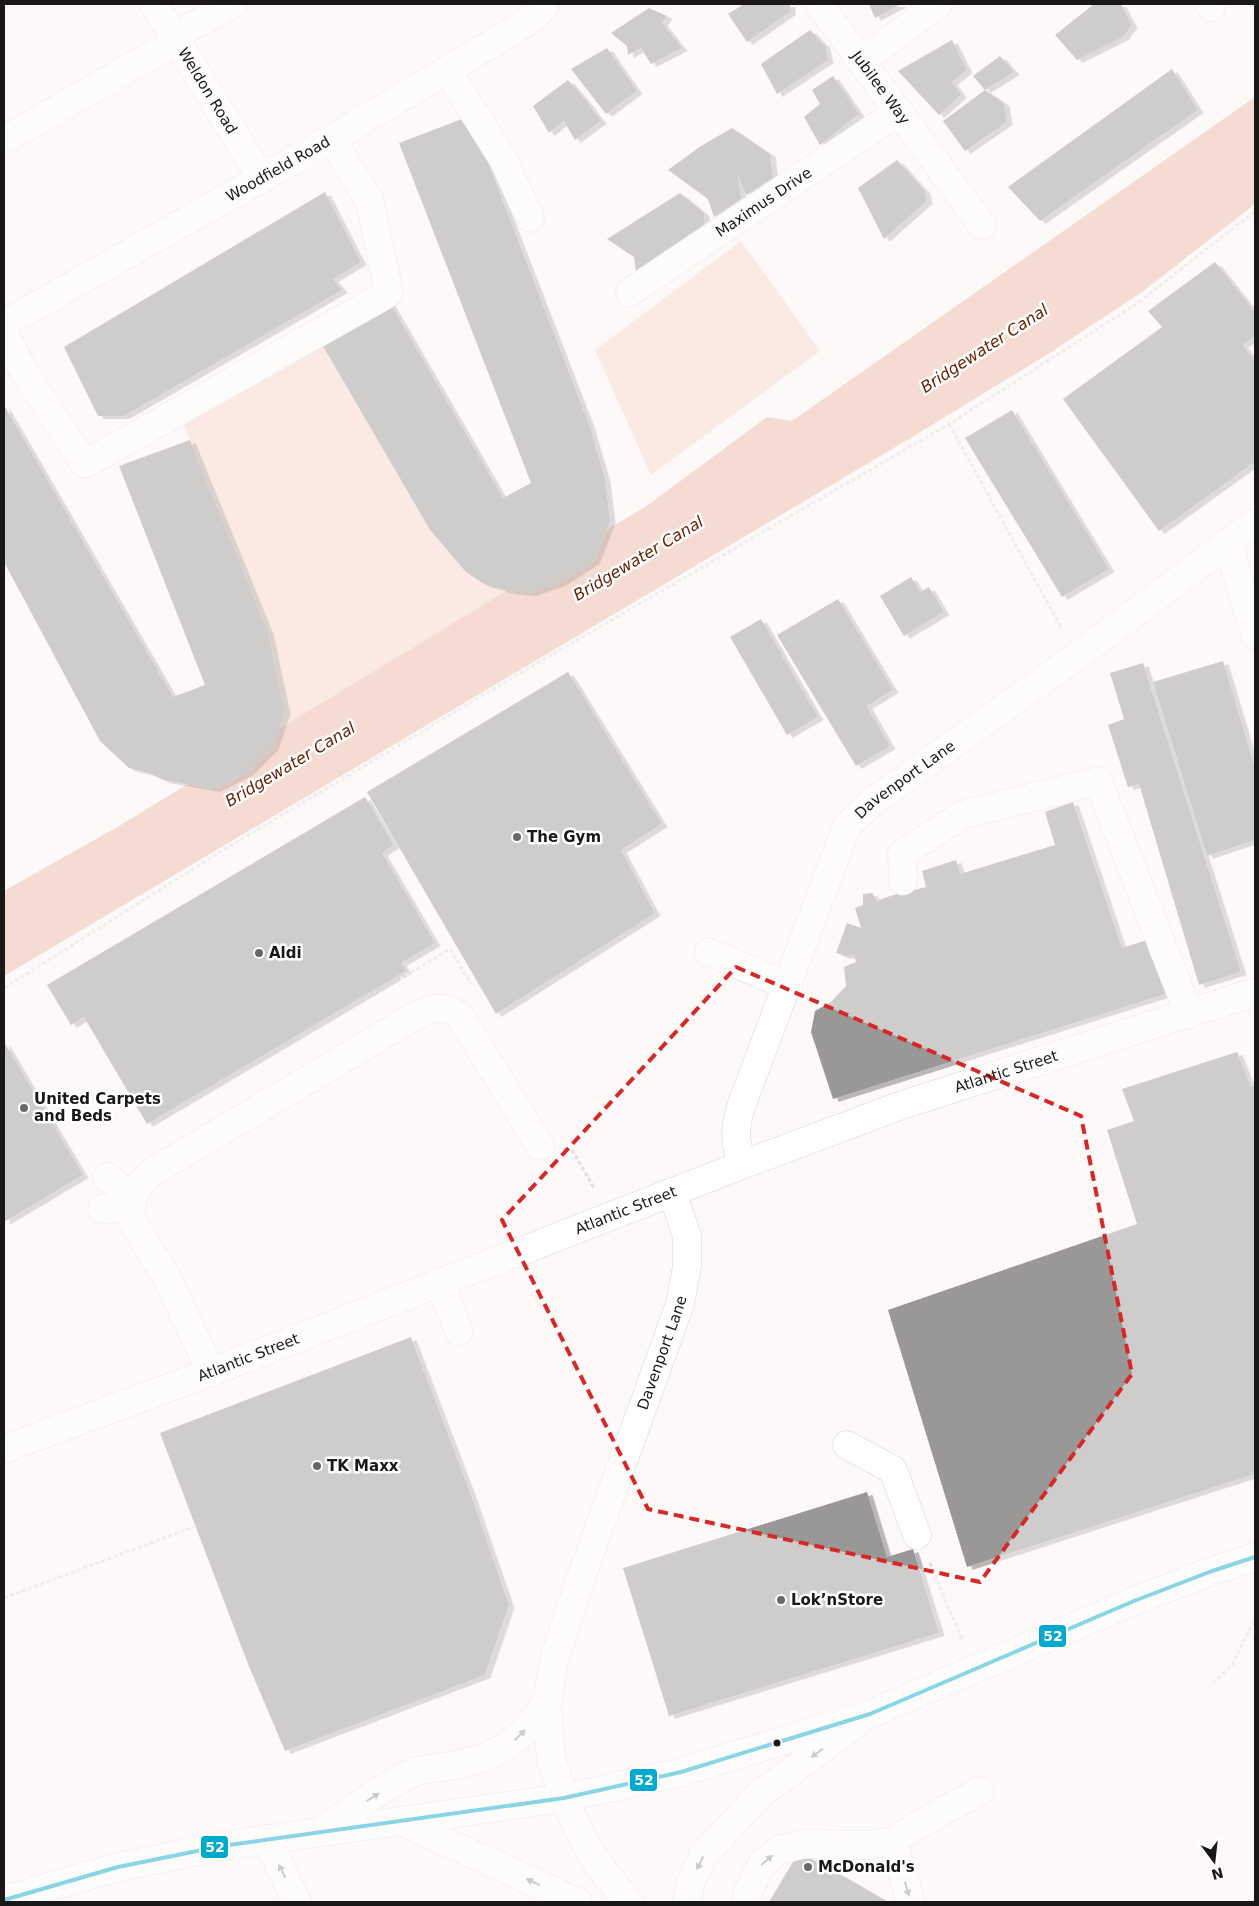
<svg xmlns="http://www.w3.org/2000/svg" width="1259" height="1906" viewBox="0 0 1259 1906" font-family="'DejaVu Sans',sans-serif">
<defs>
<filter id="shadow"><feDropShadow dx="5.5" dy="3" stdDeviation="0" flood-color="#0004"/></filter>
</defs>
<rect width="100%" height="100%" fill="#fcf9f8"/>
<!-- green -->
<g fill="#fad6cb">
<path d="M741,241L820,351L651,475L595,350Z"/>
<path d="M320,341L430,530L466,572L484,584L509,591L279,729L285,711L268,631L190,440L182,417Z"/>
</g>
<!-- water -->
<path fill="#eeb5a3" d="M1255,97V204L1142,292L1048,354L914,436L4,976V891L119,826L648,505L767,417L792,421Z"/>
<!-- building -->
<g fill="#9a9897" filter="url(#shadow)">
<path d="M744,4H790V12L747,42L728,14Z"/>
<path d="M869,4H901L875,18Z"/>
<path d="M1094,4H1121L1132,25L1123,37L1077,60L1055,35Z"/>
<path d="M649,8L667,16L662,23L682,48L651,64L641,48L628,55L627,46L611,33Z"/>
<path d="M810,30L825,46L828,60L777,94L761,64Z"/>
<path d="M952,40L967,70L952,82L961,95L939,115L898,71Z"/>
<path d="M607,48L637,91L606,114L571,69Z"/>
<path d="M1000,56L1014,72L985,90L973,76Z"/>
<path d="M1172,69L1198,110L1040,221L1008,187Z"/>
<path d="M833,76L859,114L820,145L804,117L820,104L812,90Z"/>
<path d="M568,80L586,101L601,121L575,140L564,121L549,133L533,106Z"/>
<path d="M985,90L1004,103L1007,122L965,151L943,121Z"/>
<path d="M470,116L589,424L605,479L610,521L594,561L560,583L530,593L509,591L484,584L466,572L430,530L320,341L389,301L503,498L531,483L399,143Z"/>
<path d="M732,128L770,154L773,178L746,195L738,175L741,199L714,217L708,199L668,170L701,146Z"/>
<path d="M897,160L925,191L927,201L884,239L858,188Z"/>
<path d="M325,192L361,262L333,279L342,290L124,416H98L64,347Z"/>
<path d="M680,193L704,213V227L637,281L634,257L607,239Z"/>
<path d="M1215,262L1255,312V336L1243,345L1255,361V462L1159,531L1063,399L1162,327L1148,311Z"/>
<path d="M4,405L173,697L205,685L119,466L190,440L268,631L285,711L273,747L248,772L215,789L164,780L149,773L129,768L100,741L4,562Z"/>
<path d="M1012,410L1109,569L1062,597L965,438Z"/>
<path d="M911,577L920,592L929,587L944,612L904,636L880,596Z"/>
<path d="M838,599L893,690L867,706L890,746L856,766L777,635Z"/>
<path d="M761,619L818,717L787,735L730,637Z"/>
<path d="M1223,661L1255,768V840L1207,856L1153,682Z"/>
<path d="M1143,663L1241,972L1199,985L1139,784L1128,787L1108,725L1124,719L1110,673Z"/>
<path d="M568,672L662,824L621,850L655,913L496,1014L367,792Z"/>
<path d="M365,797L394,845L382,853L435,943L401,963L406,971L147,1124L84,1017L71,1025L47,985Z"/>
<path d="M1073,802L1122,948L1147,940L1151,959L1159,956L1172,992L833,1099L811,1032L815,1011L831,1002L846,986L844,967L856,962L854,955L847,956L836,953L847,923L861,928L855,908L863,905V894L872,893L877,901L890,896L926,887L922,871L956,860L960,874L1055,845L1045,812Z"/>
<path d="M4,1042L83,1175L4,1222Z"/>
<path d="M1237,1052L1251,1087L1255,1085V1474L967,1567L888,1310L1137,1224L1107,1130L1134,1121L1122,1089Z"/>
<path d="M411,1337L470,1492L509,1605L485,1675L285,1751L248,1664L160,1433Z"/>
<path d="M867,1492L887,1557L913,1549L939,1633L669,1716L623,1568Z"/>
<path d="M799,1852L852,1881L888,1902H769Z"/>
</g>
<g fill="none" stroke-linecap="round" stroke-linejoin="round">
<defs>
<g id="minor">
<path id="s1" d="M154,4L262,179"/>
<path id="s2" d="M819,4L982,225"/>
<path d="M1209,4L1211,7"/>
<path d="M174,36L233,4"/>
<path d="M862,61L938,4"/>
<path d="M447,70L503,159L530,218"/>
<path d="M4,140L176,41"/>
<path id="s3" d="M630,292L898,112"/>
<path id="s4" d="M4,324L331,139L513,31C524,24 538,16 545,4"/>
<path d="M4,333L26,375L85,464L389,293L370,201L331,139"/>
<path d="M1228,544L1255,635"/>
<path d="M903,881L902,854L962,815L1098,781L1189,1014"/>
<path d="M709,952L788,986"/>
<path id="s5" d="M742,1165C735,1140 734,1134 740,1109L847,826L872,802L1077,656L1255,523"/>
<path d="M107,1177L132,1198"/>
<path d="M102,1209L130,1208"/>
<path d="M440,1284L459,1331"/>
<path d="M211,1372L168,1280L131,1219C129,1197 138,1184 154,1171L415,1016C432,1008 443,1004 460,1016L540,1146"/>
<path d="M847,1445L893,1470L917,1535"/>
<path id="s6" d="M4,1449L211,1372L742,1165L902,1105L1255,992"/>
<path d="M400,1821L578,1902"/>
<path d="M325,1828C353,1810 380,1789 409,1774C421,1768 438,1768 451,1766C497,1758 528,1738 549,1695"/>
<path d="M267,1839L297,1902"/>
<path d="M893,1841L911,1902"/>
<path d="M4,1900L118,1867L222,1846L564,1798L681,1772L870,1714L1134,1601L1212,1571L1255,1557"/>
<path id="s7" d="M629,1902L599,1866L581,1835L564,1798L551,1759L547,1704L554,1660L581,1578L680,1304L687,1267V1236L672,1192"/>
<path d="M687,1902L691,1881L703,1856L759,1795L853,1726"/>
<path d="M746,1902L748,1891L761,1865L779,1850L805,1844L869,1845L893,1841L923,1822L980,1791"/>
</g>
</defs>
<!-- minor casing -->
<use href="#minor" stroke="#d9d6d6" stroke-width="29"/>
<!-- path -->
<g stroke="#dfdfde" stroke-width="3" stroke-dasharray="4 2.5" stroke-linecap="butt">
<path d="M1249,4L1255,10"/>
<path d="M949,424L1061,627"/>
<path d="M400,979L450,949L471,984"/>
<path d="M4,988L223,850L527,669L949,424L1135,305L1255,211"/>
<path d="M572,1150L594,1188"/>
<path d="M930,1563L962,1640"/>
<path d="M4,1598L196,1526"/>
<path d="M1213,1683L1232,1665L1255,1619"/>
</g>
<!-- minor -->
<use href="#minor" stroke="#fffefe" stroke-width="28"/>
<defs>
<path id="bus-1" d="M4,1900L118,1867L222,1846L564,1798L681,1772L870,1714L1134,1601L1212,1571L1255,1557"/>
</defs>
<!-- bus-1 casing -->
<use href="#bus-1" stroke="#fff" stroke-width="8"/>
<!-- bus-1 -->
<use href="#bus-1" stroke="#00a9ce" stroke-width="4"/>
</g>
<!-- one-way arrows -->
<defs><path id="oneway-solid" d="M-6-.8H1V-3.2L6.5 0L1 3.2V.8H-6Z" transform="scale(1.25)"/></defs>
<g fill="#989696">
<use href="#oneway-solid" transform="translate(520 1735) rotate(-45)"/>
<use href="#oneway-solid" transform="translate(817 1753) rotate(144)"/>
<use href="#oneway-solid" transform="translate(373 1797) rotate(-32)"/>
<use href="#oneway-solid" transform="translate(767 1860) rotate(-41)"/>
<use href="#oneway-solid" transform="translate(700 1863) rotate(116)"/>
<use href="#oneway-solid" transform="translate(282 1871) rotate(-116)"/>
<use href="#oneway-solid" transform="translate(533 1882) rotate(-155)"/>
<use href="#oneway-solid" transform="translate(907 1889) rotate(74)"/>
</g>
<!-- marked area -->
<path d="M0 0H1259V1906H0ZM736,967L1081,1116L1132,1374L980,1582L648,1509L502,1220Z" fill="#fcf9f8" fill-opacity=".55" fill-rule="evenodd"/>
<path fill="none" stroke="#d62828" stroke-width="4" stroke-dasharray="10 6" stroke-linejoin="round" d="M736,967L1081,1116L1132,1374L980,1582L648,1509L502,1220Z"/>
<!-- markers -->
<g fill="#696766" stroke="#fff" stroke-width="2">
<circle cx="517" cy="837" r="5"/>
<circle cx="259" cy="953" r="5"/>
<circle cx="24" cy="1108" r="5"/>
<circle cx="317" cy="1466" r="5"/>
<circle cx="781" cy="1600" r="5"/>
<circle cx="808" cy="1867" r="5"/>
</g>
<circle fill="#1a1817" stroke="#fff" stroke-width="2" cx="777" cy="1743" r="4.5"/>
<g text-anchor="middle" stroke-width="5" stroke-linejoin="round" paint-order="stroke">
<!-- street labels -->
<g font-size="15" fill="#1a1817" stroke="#fff">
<text dy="5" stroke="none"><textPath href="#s2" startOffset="104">Jubilee Way</textPath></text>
<text dy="5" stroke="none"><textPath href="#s1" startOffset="102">Weldon Road</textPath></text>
<text dy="5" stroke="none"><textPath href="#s4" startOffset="315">Woodfield Road</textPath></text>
<text dy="5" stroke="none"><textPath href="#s3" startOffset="161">Maximus Drive</textPath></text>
<text dy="5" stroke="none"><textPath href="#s5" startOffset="434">Davenport Lane</textPath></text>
<text dy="5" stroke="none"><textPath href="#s6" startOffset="1071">Atlantic Street</textPath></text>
<text dy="5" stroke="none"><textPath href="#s6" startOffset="666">Atlantic Street</textPath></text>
<text dy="5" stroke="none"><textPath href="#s7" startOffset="590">Davenport Lane</textPath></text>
<text dy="5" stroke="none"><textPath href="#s6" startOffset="261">Atlantic Street</textPath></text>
</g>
<!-- poi labels -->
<g font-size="15" font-weight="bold" fill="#1a1817" stroke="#fff" text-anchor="start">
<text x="527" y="842">The Gym</text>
<text x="269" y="958">Aldi</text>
<text x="34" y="1104">United Carpets<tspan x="34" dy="17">and Beds</tspan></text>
<text x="327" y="1471">TK Maxx</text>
<text x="791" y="1605">Lok’nStore</text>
<text x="818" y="1872">McDonald's</text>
</g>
<!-- water labels -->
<g font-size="16" font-style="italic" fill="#641e03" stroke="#fff">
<text transform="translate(984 348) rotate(-33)" y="6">Bridgewater Canal</text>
<text transform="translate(638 558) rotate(-31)" y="6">Bridgewater Canal</text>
<text transform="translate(290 764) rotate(-31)" y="6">Bridgewater Canal</text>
</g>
</g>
<g stroke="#fff" stroke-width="2">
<rect x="1038" y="1624" width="29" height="24" rx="5" fill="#00a9ce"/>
<rect x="629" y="1768" width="29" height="24" rx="5" fill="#00a9ce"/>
<rect x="200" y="1835" width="29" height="24" rx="5" fill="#00a9ce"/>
</g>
<g font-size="14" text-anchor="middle" font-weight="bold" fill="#fff">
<text x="1053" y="1641">52</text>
<text x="644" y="1785">52</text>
<text x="215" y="1852">52</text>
</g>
<!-- border -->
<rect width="1259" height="1906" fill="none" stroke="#1a1817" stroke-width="10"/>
<!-- north arrow -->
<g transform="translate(1214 1861) rotate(165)" stroke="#ffffff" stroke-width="4" paint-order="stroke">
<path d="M0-4L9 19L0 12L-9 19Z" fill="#1a1817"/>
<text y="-8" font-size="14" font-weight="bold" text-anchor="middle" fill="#1a1817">N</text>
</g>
</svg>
